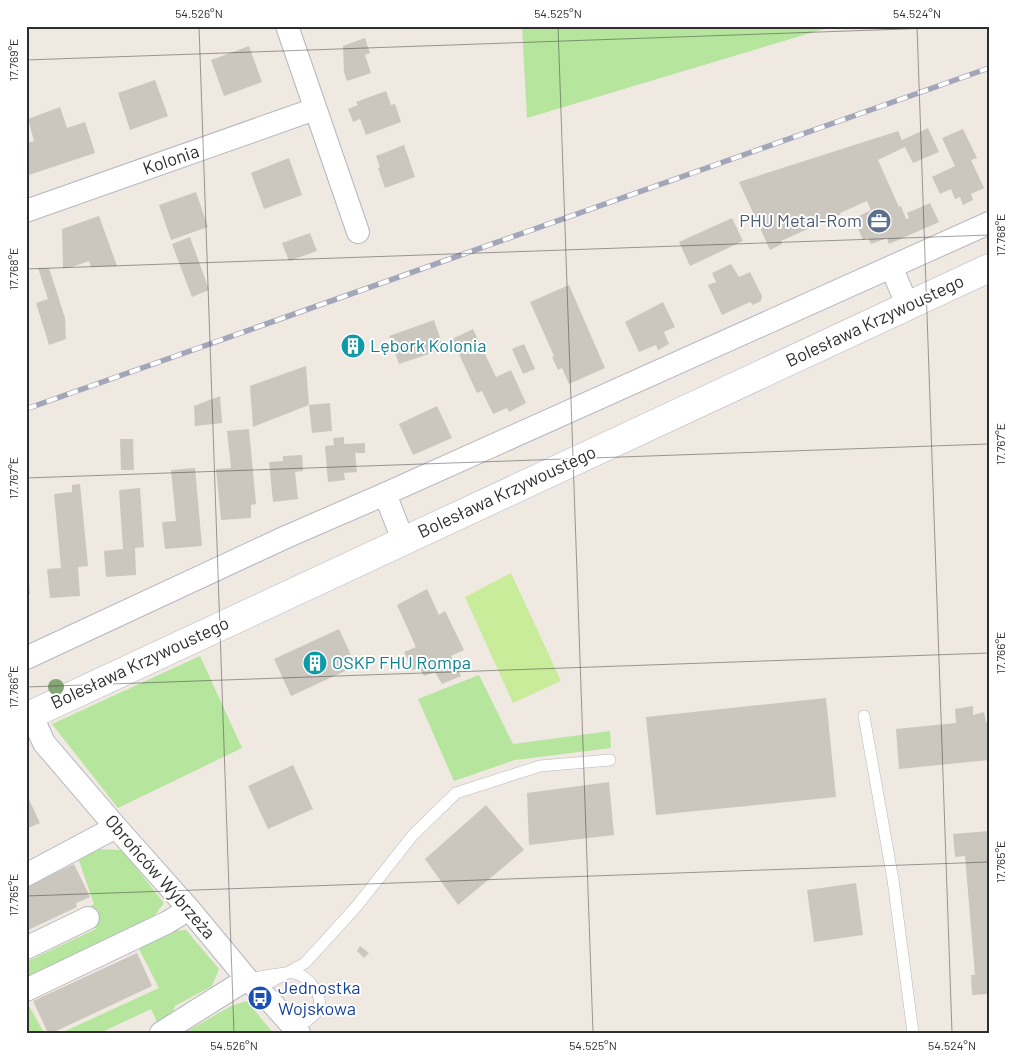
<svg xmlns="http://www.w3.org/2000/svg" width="1015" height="1059" viewBox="0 0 1015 1059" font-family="Barlow,sans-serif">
<rect width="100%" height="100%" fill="#efe9e1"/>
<!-- green -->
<g fill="#b6e59e">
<path d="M522,26H834L527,118Z"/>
<path d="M200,656L242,748L118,808L52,724Z"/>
<path d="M479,675L513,744L610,731L611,748L515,760L454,781L418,699Z"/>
<path d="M97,849L122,850L164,903L149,923L26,982V962L96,929L86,909L94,904L78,858Z"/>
<path d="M186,930L219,969L212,986L175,1006L171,1016L158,1024L151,1009L100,1033H61L159,988L138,947L165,932Z"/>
<path d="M247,1001L273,1033H184L231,1006Z"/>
<path d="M27,1002L44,1033H26Z"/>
</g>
<!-- pitch -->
<path fill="#c9ec9a" d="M511,573L561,681L513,703L465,597Z"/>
<!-- building -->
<g fill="#cbc7bf">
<path d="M365,38L370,53L365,55L371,73L347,81L344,72L343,46Z"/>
<path d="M249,46L262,82L224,96L211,60Z"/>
<path d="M155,80L168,116L130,130L118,93Z"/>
<path d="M386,91L391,105L395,104L401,122L366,135L360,119L353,122L348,109L358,105L356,102Z"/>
<path d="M60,107L67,128L85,122L95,153L26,176V143L34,141L28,119Z"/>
<path d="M928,128L939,152L913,163L905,147L878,160L899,207L901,206L906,219L909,218L907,213L930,203L939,222L889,244L887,238L871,244L868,238L863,240L858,228L863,226L859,216L871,210L867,201L840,213L841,214L781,241L782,244L770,250L739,182L898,131L902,140Z"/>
<path d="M963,129L977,158L971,160L984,188L971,194L973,200L963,205L960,197L955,199L951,189L940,194L932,177L955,166L942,138Z"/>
<path d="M404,145L415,177L385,188L378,168L380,167L376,156Z"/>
<path d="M289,158L302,195L264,209L251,173Z"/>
<path d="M196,192L208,227L171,240L159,205Z"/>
<path d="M99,216L117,266L91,267L89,261L72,267L63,268L62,229Z"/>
<path d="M732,218L743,241L690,266L679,242Z"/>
<path d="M310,233L317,251L289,261L282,243Z"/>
<path d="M190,237L209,290L192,297L172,244Z"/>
<path d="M731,264L739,277L750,272L762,296L761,301L753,305L750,302L722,315L708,285L716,282L712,273Z"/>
<path d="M38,268H49L65,318L66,339L49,345L36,303L48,299Z"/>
<path d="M569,285L605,368L569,384L562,368L558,370L552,357L554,356L530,302Z"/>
<path d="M663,302L675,327L664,332L669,344L658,350L656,345L639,352L625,322Z"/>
<path d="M434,320L444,349L399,364L389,336Z"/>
<path d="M473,329L496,377L511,370L526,403L509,412L507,408L493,414L482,391L477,393L452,339Z"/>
<path d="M361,337L363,354L345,356L343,338Z"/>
<path d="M524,344L535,369L523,374L512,349Z"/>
<path d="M306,366L309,405L253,427L250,386Z"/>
<path d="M220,396L222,423L195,426L194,406Z"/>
<path d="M330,403L332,431L312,433L309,405Z"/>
<path d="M437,406L452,438L413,455L399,424Z"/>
<path d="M249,429L256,504L251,505V518L221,520L216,469L231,468L227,431Z"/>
<path d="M344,437V444L365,443V453H355L357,472L344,473L345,480L328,482L325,446L334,445L333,438Z"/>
<path d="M120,439H133L134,470H121Z"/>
<path d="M302,455L303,471L295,472L298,499L273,502L269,462L283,461V456Z"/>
<path d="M195,468L202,546L165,549L162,522L176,521L171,470Z"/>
<path d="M80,484L88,566L78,567L80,596L50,598L47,569L61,568L54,494L72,492V485Z"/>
<path d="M140,488L144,547L135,548L136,575L106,577L104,551L123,549L119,490Z"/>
<path d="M26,566H28L30,594L26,595Z"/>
<path d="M427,589L439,615L445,611L464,650L451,656L461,676L442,684L435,672L424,676L419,668L412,670L404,652L416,647L397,605Z"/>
<path d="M339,629L356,666L291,696L274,659Z"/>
<path d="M826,698L836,797L656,815L646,717Z"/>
<path d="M973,706V715L984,712L986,722H989V760L899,769L896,729L956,723L955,709Z"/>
<path d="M293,765L313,809L268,829L248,786Z"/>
<path d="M609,782L614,835L529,845L527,793Z"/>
<path d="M26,793L40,823L26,829Z"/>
<path d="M486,805L524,850L458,905L425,859Z"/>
<path d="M989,831V994L972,995L971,975H975L965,856L955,857L953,834Z"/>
<path d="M74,864L90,897L76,903L77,907L26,931V887Z"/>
<path d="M856,883L863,935L814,942L807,890Z"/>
<path d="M360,946L369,953L364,958L357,951Z"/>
<path d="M137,953L152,986L52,1033H48L33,1001Z"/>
</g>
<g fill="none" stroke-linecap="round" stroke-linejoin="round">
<defs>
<g id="service">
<path d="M864,716L893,880L913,1033"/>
<path d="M247,979C259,978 284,971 294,973C308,975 326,997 317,1011C312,1019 303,1023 295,1027"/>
<path d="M258,989L305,963L356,907L413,835L456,793L540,766L610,760"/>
</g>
<g id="minor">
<path d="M287,26L358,232"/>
<path d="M26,211L315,109"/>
<path d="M891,267L908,306"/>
<path d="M385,494L403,540"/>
<path d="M26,658L286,537L385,494L989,223"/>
<path d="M31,714L44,743L116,827L189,909L247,979L271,1002L299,1033"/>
<path d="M26,875L116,827"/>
<path d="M26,948L88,918"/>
<path d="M26,990L168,922L189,909"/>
<path d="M161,1033L247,979"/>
</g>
<path id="secondary" d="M26,717L989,268"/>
</defs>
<!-- service casing -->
<use href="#service" stroke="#b4b7c1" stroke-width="12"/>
<!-- minor casing -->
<use href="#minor" stroke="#b4b7c1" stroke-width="24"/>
<!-- secondary casing -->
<use href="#secondary" stroke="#b4b7c1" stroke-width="29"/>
<!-- service -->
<use href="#service" stroke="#fff" stroke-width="11"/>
<!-- minor -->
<use href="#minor" stroke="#fff" stroke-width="22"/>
<!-- secondary -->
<use href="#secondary" stroke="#fff" stroke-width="28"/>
<defs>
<path id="rail" d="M26,409L989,68"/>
</defs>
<!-- rail casing -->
<use href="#rail" stroke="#a3a6b8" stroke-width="5.5"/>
<!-- rail -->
<use href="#rail" stroke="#fff" stroke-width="4" stroke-dasharray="11" stroke-linecap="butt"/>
</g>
<!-- trees -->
<circle fill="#84a574" cx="56" cy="687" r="8"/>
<!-- ticks -->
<path fill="none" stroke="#2e2e2e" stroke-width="1" stroke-opacity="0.45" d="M199,26L234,1033M558,26L593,1033M917,26L952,1033M26,60L989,26M26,269L989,235M26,478L989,444M26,687L989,653M26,896L989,862"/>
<!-- icons -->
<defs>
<symbol id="office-disc" viewBox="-11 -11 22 22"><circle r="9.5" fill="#5c6f8a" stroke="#fff"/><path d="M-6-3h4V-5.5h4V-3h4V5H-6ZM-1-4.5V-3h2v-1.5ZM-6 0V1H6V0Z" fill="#fff"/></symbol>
<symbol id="building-disc" viewBox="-11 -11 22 22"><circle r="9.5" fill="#0f9aa8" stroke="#fff"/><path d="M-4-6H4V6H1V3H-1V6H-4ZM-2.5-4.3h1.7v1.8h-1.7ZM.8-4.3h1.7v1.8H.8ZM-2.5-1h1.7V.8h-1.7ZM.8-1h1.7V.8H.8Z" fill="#fff"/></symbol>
<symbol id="bus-disc" viewBox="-11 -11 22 22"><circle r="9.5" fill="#1a4fb4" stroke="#fff"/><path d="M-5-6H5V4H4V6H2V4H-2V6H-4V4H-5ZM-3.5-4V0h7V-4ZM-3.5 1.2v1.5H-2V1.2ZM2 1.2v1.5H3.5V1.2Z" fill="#fff"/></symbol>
</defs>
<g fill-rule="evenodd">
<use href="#office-disc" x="865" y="207" width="28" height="28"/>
<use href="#building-disc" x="339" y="332" width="28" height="28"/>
<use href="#building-disc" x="301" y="649" width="28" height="28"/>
<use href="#bus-disc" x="246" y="984" width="28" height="28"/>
</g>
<g text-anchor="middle" stroke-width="4" stroke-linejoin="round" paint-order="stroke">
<!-- street labels -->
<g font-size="18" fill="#2e2e2e" stroke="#fff">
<text transform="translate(171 160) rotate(-19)" y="6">Kolonia</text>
<text transform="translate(875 321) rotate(-25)" y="6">Bolesława Krzywoustego</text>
<text transform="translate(507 492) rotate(-25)" y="6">Bolesława Krzywoustego</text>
<text transform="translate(140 663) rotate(-25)" y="6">Bolesława Krzywoustego</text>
<text transform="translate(160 877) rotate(49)" y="6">Obrońców Wybrzeża</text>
</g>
<!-- service labels -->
<g font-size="18" fill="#4e5e75" stroke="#fff" text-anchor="end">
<text x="862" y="227">PHU Metal-Rom</text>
</g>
<!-- culture labels -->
<g font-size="18" fill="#0d838f" stroke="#fff" text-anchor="start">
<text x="370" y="352">Lębork Kolonia</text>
<text x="332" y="669">OSKP FHU Rompa</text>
</g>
<!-- transit labels -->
<g font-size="18" fill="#164399" stroke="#fff" text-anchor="start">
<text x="278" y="994">Jednostka<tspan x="278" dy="21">Wojskowa</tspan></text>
</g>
</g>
<!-- border -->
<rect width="1015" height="1059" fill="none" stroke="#ffffff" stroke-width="55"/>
<rect x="28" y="28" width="960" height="1004" fill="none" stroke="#2e2e2e" stroke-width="2"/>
<g font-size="12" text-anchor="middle" fill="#2e2e2e">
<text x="199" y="18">54.526°N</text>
<text x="558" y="18">54.525°N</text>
<text x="917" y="18">54.524°N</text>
<text transform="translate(14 60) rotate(-90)" y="4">17.769°E</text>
<text transform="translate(1001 235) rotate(-90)" y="4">17.768°E</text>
<text transform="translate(14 269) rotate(-90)" y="4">17.768°E</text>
<text transform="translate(1001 444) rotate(-90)" y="4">17.767°E</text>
<text transform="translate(14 478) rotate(-90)" y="4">17.767°E</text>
<text transform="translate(1001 653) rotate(-90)" y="4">17.766°E</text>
<text transform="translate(14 687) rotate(-90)" y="4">17.766°E</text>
<text transform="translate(1001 862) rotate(-90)" y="4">17.765°E</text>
<text transform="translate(14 895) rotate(-90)" y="4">17.765°E</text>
<text x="234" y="1050">54.526°N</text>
<text x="593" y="1050">54.525°N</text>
<text x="952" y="1050">54.524°N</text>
</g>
</svg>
